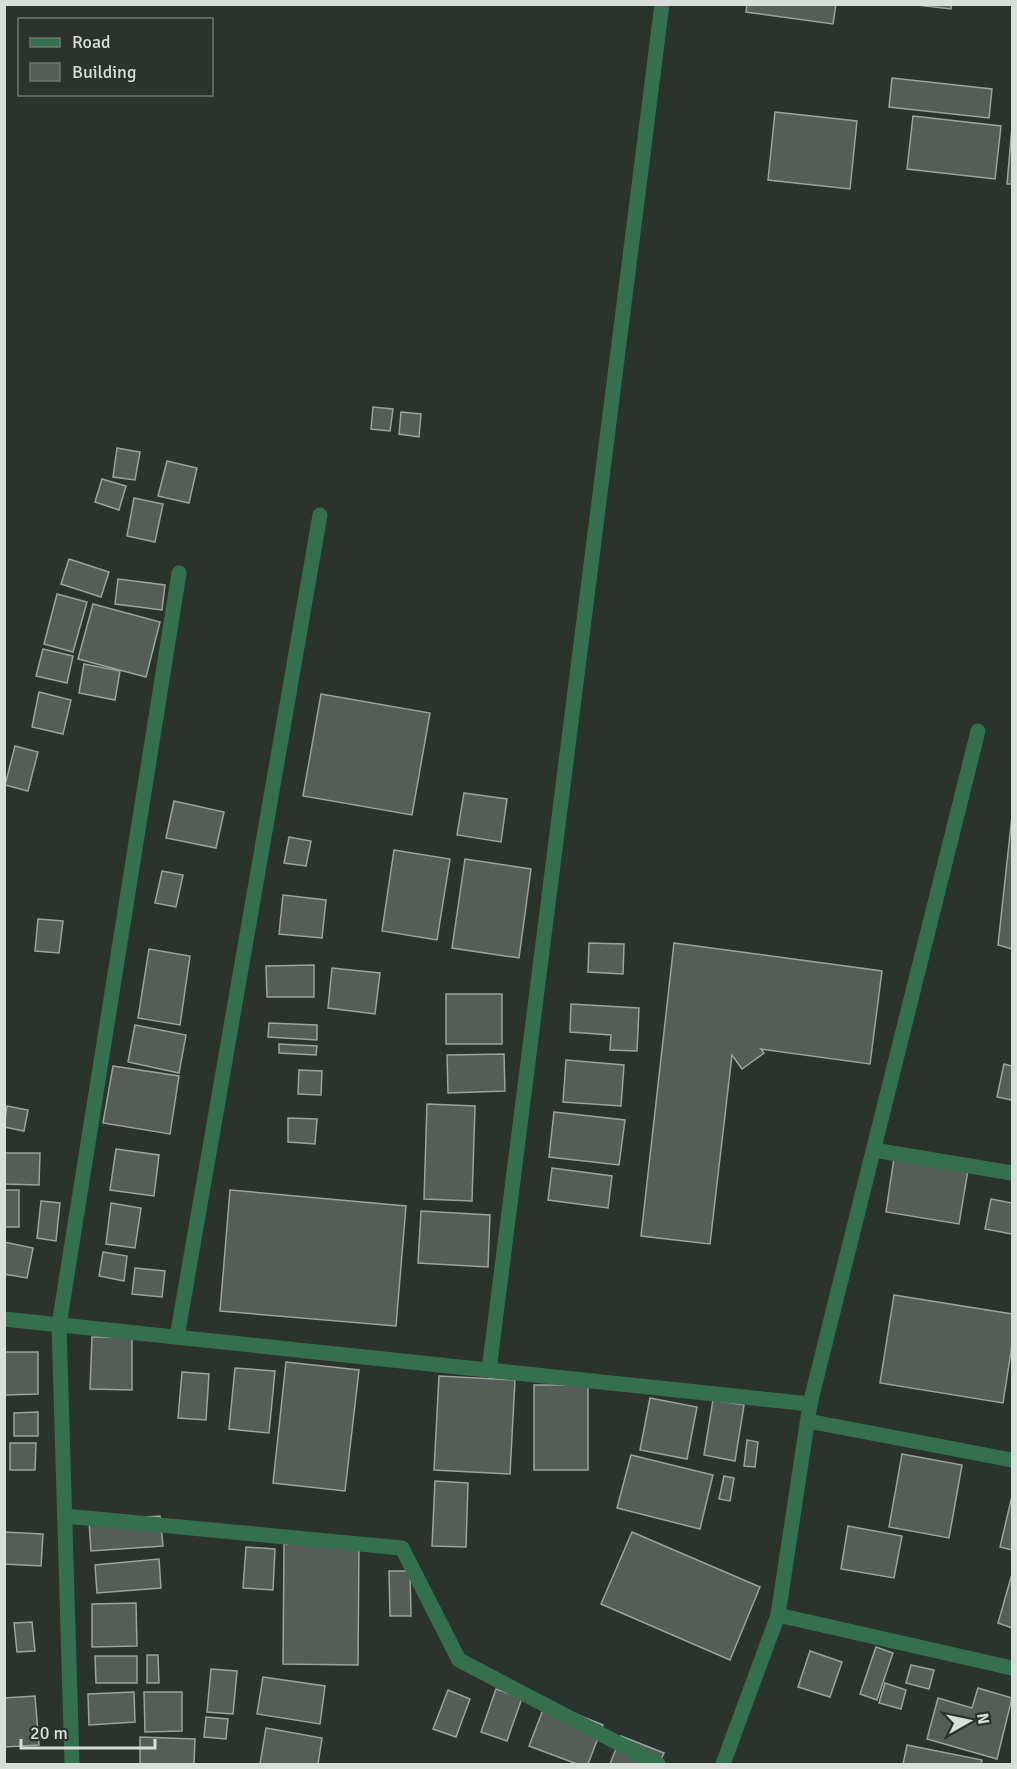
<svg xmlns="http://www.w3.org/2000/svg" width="1017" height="1769" viewBox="0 0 1017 1769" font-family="Signika,sans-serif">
<rect width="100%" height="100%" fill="#2b332d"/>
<!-- building -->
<g fill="#545d57" stroke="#99a49d" stroke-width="1.5">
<path d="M747,4H836L833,24L746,12Z"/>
<path d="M908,4H951V9Z"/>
<path d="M892,78L992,89L989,118L889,107Z"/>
<path d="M775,112L857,121L850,189L768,180Z"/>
<path d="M913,116L1001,126L995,179L907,169Z"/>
<path d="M1012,127V184H1007Z"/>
<path d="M373,407L393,409L390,431L371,429Z"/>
<path d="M401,412L421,414L419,437L399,434Z"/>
<path d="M117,448L140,452L135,480L113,477Z"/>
<path d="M167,461L197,468L189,503L158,496Z"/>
<path d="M102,479L126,486L119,510L95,502Z"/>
<path d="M134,498L163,504L155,542L127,536Z"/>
<path d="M69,559L109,572L101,597L61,584Z"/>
<path d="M118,579L165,585L162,610L115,604Z"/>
<path d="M57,594L87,602L73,652L44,644Z"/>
<path d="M93,604L160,622L146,677L78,659Z"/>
<path d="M43,649L73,656L67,683L36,676Z"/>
<path d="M84,664L120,671L115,700L79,693Z"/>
<path d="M39,692L71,700L63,734L32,727Z"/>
<path d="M321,694L430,713L412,815L303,796Z"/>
<path d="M15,746L38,752L28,791L5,785Z"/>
<path d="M464,793L507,799L501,842L457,835Z"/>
<path d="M174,801L224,812L216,848L166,838Z"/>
<path d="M1012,816V949L998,945Z"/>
<path d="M289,837L311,841L306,866L284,863Z"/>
<path d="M394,850L450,859L437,940L382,931Z"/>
<path d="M465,859L531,869L519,958L452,948Z"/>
<path d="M162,871L183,875L176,907L155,903Z"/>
<path d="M283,895L326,900L322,938L279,934Z"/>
<path d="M38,919L63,921L59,953L35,951Z"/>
<path d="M589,943L624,944L623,974L588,972Z"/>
<path d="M674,943L882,971L870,1064L761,1049L764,1053L742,1069L732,1055L710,1244L641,1236Z"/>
<path d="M149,949L190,956L180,1025L138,1018Z"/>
<path d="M314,965V997H267L266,966Z"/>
<path d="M332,968L380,973L375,1014L328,1008Z"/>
<rect x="446" y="994" width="56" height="50"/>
<path d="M571,1004L639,1008L637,1051L610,1050L611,1035L570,1032Z"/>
<path d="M269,1023L317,1025V1040L268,1037Z"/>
<path d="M135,1025L186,1035L179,1073L128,1062Z"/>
<path d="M279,1044L317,1046L316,1055L279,1053Z"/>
<path d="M504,1054L505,1091L448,1093L447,1055Z"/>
<path d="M566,1060L624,1065L621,1106L563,1102Z"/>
<path d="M1004,1064L1012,1066V1100L997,1097Z"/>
<path d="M113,1066L179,1076L170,1134L103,1123Z"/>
<path d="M299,1070L322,1071L321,1095L298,1094Z"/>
<path d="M427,1104L475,1106L472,1201L424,1199Z"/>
<path d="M7,1106L28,1110L24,1131L4,1127Z"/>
<path d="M554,1112L625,1120L619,1165L549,1157Z"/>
<path d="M288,1118L317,1119L315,1144L288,1142Z"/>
<path d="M116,1149L159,1155L154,1196L110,1190Z"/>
<path d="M895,1151L969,1164L959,1224L886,1212Z"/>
<path d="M4,1153H40L39,1185L4,1184Z"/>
<path d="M552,1168L612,1176L608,1208L548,1200Z"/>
<rect x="4" y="1190" width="15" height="37"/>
<path d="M230,1190L406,1206L396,1326L220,1311Z"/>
<path d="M991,1199L1012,1203V1234L985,1229Z"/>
<path d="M41,1201L60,1203L56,1241L37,1238Z"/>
<path d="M111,1203L141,1208L135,1248L106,1244Z"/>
<path d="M421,1211L490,1215L488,1267L418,1263Z"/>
<path d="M4,1242L33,1248L27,1278L4,1274Z"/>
<path d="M103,1252L127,1256L124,1281L99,1276Z"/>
<path d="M135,1268L165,1271L162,1297L132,1294Z"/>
<path d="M894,1295L1012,1314V1345L1003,1403L880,1383Z"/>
<path d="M92,1337H132V1390L90,1389Z"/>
<path d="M4,1352H38V1394L4,1395Z"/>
<path d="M286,1362L359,1370L345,1491L273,1483Z"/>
<path d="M235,1368L275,1371L269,1433L229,1429Z"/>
<path d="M182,1372L209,1374L206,1420L178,1418Z"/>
<path d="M439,1376L515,1380L510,1474L434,1470Z"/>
<rect x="534" y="1385" width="54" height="85"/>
<path d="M650,1398L697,1407L687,1459L640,1450Z"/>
<path d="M713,1400L744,1405L735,1461L704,1455Z"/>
<path d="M38,1412V1436H14V1413Z"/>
<path d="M747,1440L758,1442L755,1467L744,1466Z"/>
<path d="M10,1443H36L35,1470H10Z"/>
<path d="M902,1454L962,1465L949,1538L889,1527Z"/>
<path d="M631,1455L713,1475L700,1529L617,1508Z"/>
<path d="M724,1476L734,1478L730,1501L719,1499Z"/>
<path d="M435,1481L468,1483L466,1547L432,1546Z"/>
<path d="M1012,1496V1550L1000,1547Z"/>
<path d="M160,1516L163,1546L91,1551L89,1521Z"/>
<path d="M848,1526L902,1536L894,1578L841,1569Z"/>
<path d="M4,1532L43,1534L41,1566L4,1564Z"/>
<path d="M632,1532L760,1587L730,1660L601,1604Z"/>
<path d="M284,1544H359L358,1665L283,1664Z"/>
<path d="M246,1547L275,1549L273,1590L243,1588Z"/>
<path d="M159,1559L161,1588L97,1593L95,1565Z"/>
<path d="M389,1571H410L411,1616H390Z"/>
<path d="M1012,1574V1628L998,1623Z"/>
<path d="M136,1603L137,1646L92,1647V1604Z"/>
<path d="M32,1622L35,1651L17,1652L14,1623Z"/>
<path d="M876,1647L893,1653L877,1700L860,1694Z"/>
<path d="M810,1651L842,1662L830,1697L798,1687Z"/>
<path d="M147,1655H158L159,1683H147Z"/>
<path d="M95,1656H137V1683H96Z"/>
<path d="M911,1665L934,1670L929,1689L906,1683Z"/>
<path d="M211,1669L237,1671L233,1714L207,1712Z"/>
<path d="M263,1677L325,1686L320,1724L257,1714Z"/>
<path d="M885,1683L906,1690L901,1709L879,1703Z"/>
<path d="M978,1688L1012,1698L997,1759L927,1739L938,1698L972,1708Z"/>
<path d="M496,1689L522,1698L507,1741L481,1732Z"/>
<path d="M448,1690L470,1699L456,1737L433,1729Z"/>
<path d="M134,1692L135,1722L89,1725L88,1694Z"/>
<path d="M144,1692H182V1731L145,1732Z"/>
<path d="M35,1696L39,1745L4,1747V1698Z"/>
<path d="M546,1702L603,1725L588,1764H577L529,1746Z"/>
<path d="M206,1717L228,1719L226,1739L204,1737Z"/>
<path d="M266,1728L322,1738L318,1764H260Z"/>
<path d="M621,1736L664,1753L659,1764H610Z"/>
<path d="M140,1737L195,1739L194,1764H140Z"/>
<path d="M907,1745L982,1760L981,1764H903Z"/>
</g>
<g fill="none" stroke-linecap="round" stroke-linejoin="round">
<!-- minor -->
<g stroke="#35704e" stroke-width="15">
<path d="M874,1150L1012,1173"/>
<path d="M4,1319L810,1404L778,1615L723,1764"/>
<path d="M177,1337L320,515"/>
<path d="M489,1370L662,4"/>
<path d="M810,1404L978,731"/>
<path d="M808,1421L1012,1460"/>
<path d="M65,1516L402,1548L459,1660L658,1764"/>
<path d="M778,1615L1012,1668"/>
<path d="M72,1764L59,1325L179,573"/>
</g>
</g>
<!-- border -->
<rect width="1017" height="1769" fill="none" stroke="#d8deda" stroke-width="12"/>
<!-- legend -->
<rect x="18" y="18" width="195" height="78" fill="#2b332d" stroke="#707772" stroke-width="1.5"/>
<rect x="30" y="38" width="30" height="9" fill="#35704e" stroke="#707772" stroke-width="1.5"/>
<text x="72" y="48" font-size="18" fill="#d8deda">Road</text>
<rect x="30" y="63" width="30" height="18" fill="#545d57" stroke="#707772" stroke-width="1.5"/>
<text x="72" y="78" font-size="18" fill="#d8deda">Building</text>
<!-- north arrow -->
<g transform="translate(969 1721) rotate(81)" stroke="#2b332d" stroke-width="4.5" paint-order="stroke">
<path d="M0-4.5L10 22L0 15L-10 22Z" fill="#d8deda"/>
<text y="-9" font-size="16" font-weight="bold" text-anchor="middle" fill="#d8deda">N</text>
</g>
<!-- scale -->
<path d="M21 1739v9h134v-9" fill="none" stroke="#d8deda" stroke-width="3"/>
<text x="30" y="1739" font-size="18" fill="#d8deda" stroke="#2b332d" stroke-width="4.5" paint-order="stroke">20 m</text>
</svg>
